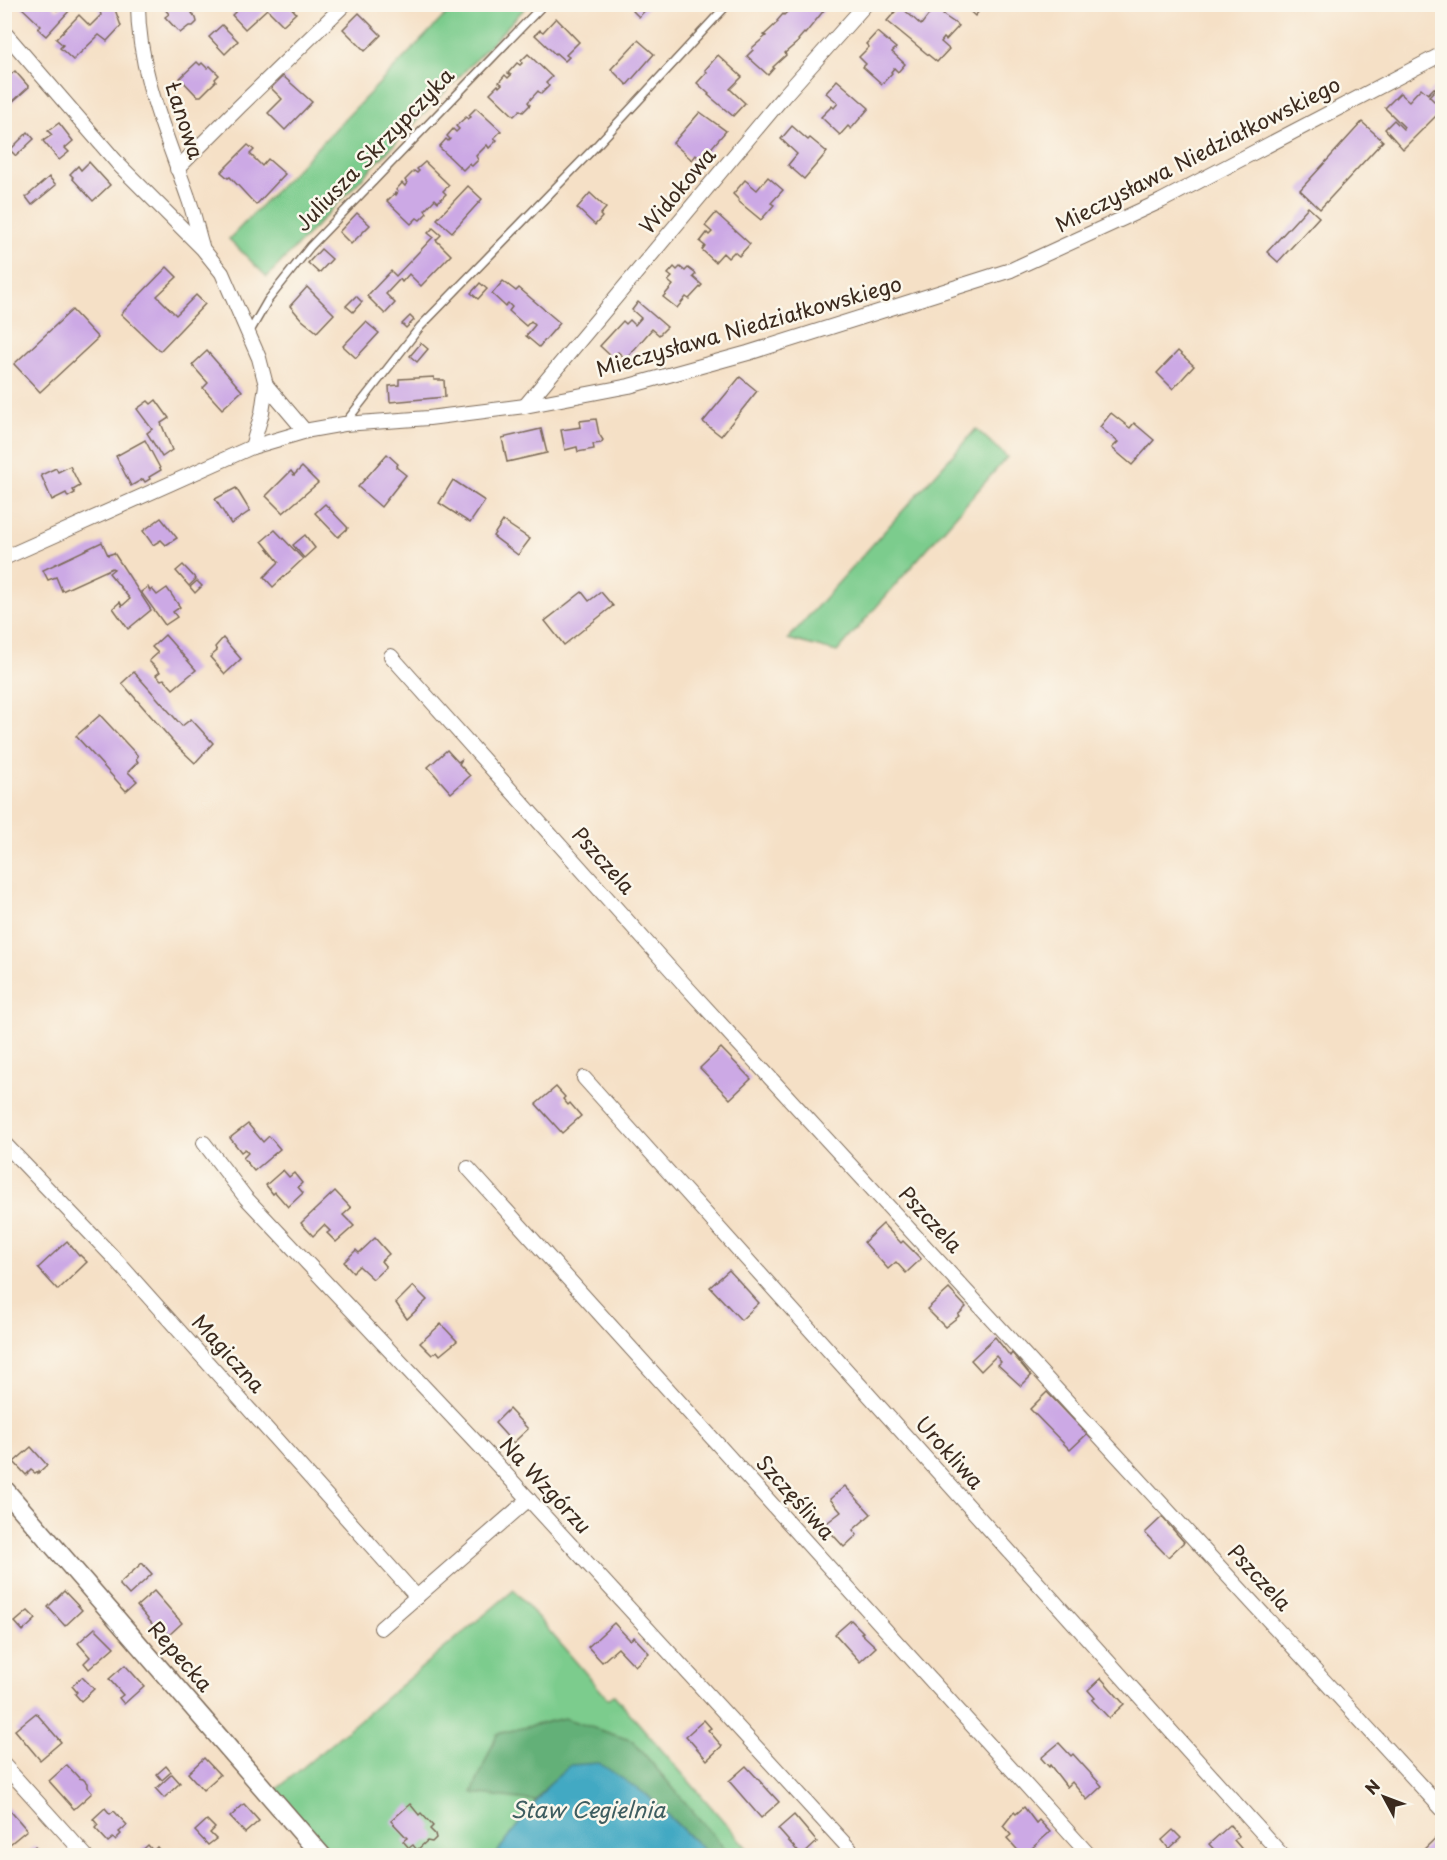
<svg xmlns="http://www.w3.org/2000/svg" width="1447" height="1860" viewBox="0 0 1447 1860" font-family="'Playpen Sans',sans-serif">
<rect width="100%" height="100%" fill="#fbf7ec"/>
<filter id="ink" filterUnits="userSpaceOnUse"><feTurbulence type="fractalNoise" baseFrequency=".0167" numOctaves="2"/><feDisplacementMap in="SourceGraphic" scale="12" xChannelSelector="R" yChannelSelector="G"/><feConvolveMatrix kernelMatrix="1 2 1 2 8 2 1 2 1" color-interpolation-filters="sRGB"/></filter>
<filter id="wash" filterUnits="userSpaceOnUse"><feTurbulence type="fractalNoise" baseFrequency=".008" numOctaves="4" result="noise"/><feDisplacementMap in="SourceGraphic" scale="24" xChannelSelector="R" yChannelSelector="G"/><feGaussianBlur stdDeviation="1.35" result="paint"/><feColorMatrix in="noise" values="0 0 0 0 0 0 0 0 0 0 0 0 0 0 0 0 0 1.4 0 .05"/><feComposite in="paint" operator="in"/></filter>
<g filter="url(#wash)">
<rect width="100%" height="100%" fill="#f5e0c6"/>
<!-- green -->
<g fill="#7bcc8d" stroke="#5b7b56" stroke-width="1.5">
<path d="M455,5H528L267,277L229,239Z"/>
<path d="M976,429L1007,457L837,652L788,639Z"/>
<path d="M514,1590L608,1699L614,1695L753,1855H332L276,1790Z"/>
</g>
<!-- forest -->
<path fill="#64b078" stroke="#506d4b" stroke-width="1.5" d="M564,1718L633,1741L730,1855H709L647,1795L549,1784L535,1801L472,1793L497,1734Z"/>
<!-- water -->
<path fill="#43a9c3" stroke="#3f6a70" stroke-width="1.5" d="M599,1763L647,1795L709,1855H498V1851L549,1784L571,1765Z"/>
<g id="blocks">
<!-- building -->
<g fill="#cca9e5">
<path d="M23,4H51L57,10L65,4L70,10L46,36L38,29L41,26L21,7Z"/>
<path d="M98,4H113L121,26L107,41L99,35L73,60L60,48L63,45L56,39L79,15L90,26L101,15Z"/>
<path d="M163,4H193L197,9L192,13L196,18L197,22L193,26H189L180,33L165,17L169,14L162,6Z"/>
<path d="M244,4H288L296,13L283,25L267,9L245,29L232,15Z"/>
<path d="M639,4H651L639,17L633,11Z"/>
<path d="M791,4H829L805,34L804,33L798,40L799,41L785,53L786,55L773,67L774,68L768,75L747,56L753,50L752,48L766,36L764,35L778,22L777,21L783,14L784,15L790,9L789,7Z"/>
<path d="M962,4H985L975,16Z"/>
<path d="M936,5L945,13L943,15L959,26L946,40L944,38L941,42L949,49L937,62L887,21L900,6L921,25Z"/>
<path d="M359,13L381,35L365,51L343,29Z"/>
<path d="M556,18L579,42L566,55L569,57L565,61L556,53L555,54L535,35L540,30L543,32Z"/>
<path d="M222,25L238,41L225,54L209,37Z"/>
<path d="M877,32L896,48L892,52L905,64L898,72L894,68L891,72L892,73L882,84L863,67L866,64L859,57L869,47L866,44Z"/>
<path d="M638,40L654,54L627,85L611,69Z"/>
<path d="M528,54L552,77L546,83L549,86L541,94L538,91L528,102L530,105L523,112L520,110L514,116L490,93L498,85L499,87L502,84L499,82L505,75L508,78L511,75L508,73L517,63L520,65L522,63L521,61Z"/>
<path d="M718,55L742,77L730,89L745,103L733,116L708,95L709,94L697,83L707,72L705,70Z"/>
<path d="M197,62L200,65L202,63L207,68L210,66L219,75L215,79L216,81L201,96H197L180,78Z"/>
<path d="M15,71L29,87L10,104L4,98V75L8,77Z"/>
<path d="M283,76L312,102L285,130L268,113L282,99L271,88Z"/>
<path d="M837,80L869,108L851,129L848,126L840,135L821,117L832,106L834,108L838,103L826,93Z"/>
<path d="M1421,88L1428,94L1434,88L1436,89L1429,96L1440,107L1442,104V110L1403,149L1385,129L1394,120L1403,129L1404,127L1385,108L1400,93L1409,101Z"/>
<path d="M476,108L501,131L494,138L497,140L489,148L487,145L476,156L478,160L472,166L469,164L463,170L439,147L446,139L448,141L450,139L447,136L453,129L456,132L459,129L456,126L466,117L468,119L471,117L469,115Z"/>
<path d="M700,112L726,131L701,160L696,155L692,160L673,143Z"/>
<path d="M1362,122L1383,141L1320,209L1300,190Z"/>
<path d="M59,123L73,141L65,148L69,152L59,160L43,141L52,135L48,131Z"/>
<path d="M792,126L808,140L810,138L827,152L804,179L788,165L797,154L781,139Z"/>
<path d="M28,132L34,139L16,156L10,150Z"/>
<path d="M248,145L254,150L250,154L262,166L268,159L285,174L256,205L230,177L228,178L221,172Z"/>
<path d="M89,162L110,185L93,201L72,178L73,177L70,174L78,166L81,170Z"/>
<path d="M425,162L449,185L443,191L446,194L438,202L435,199L425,210L427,213L420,220L417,218L411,224L387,201L395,193L396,195L398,192L396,190L402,183L405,186L407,183L405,180L414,171L417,173L419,171L417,169Z"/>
<path d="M49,177L56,185L32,205L26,197Z"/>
<path d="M768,177L783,190L771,203L774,205L761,220L738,201L739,200L733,194L745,180L757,190Z"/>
<path d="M468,186L482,199L452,232L437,219Z"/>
<path d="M590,193L606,208L600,215L602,217L595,225L577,208Z"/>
<path d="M1308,207L1319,217L1278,262L1267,252Z"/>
<path d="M357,213L370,225L351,244L339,232Z"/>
<path d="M716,213L750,244L739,256L734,252L728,258L723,253L715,262L702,250L705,246L700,242L707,233L709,235L712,232L705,226Z"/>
<path d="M433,228L441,235L436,240L451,255L421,286L409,274L402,282L400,279L386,294L395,303L385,314L367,296L391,271L396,276L433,237L428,233Z"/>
<path d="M321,249L332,259L319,273L308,263Z"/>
<path d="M167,267L177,277L157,296L176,315L196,295L205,304L160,351L121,314Z"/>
<path d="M674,267L677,270L680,267L685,271L688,268L696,274L693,277L702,285L689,299L686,297L677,308L663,297L673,285L668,281L672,277L668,274Z"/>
<path d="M503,281L516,291L519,288L560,323L539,347L526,336L535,325L531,321L526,326L509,311L512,307L508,303L505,306L492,294Z"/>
<path d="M480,283L487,289L478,299L471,293Z"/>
<path d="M307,287L334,314L317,332L302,320L290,306Z"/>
<path d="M356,296L362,302L353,312L346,306Z"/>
<path d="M638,302L667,327L659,335L652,329L626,359L618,352L613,358L600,346L623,321L626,324L630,320L635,325L641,318L632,310Z"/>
<path d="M72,310L98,338L40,392L14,364Z"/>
<path d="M410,316L414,320L406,328L402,324Z"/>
<path d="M366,322L379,333L356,358L343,346Z"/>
<path d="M421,343L428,349L417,362L410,356Z"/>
<path d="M207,351L242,391L222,409L203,388L208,383L192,365Z"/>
<path d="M1178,351L1194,366L1173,389L1157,373Z"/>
<path d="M434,377V380H444L445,397L390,402L389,386L399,385V379Z"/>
<path d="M740,377L757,391L721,436L703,422Z"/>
<path d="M156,400L169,418L161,423L172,450L162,457L147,433L152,429L137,409L148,401L151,404Z"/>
<path d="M1111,413L1130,428L1134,423L1154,440L1132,465L1112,448L1118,442L1100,427Z"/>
<path d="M596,419L599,434L603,440L601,443L593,444L594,449L578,452L577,447L565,450L561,430L581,427L580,421Z"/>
<path d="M541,429L547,453L507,462L502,438Z"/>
<path d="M145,440L161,470L149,477L150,479L145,482L143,479L131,486L116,456Z"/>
<path d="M387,454L398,464L396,467L406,475L381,507L358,487Z"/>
<path d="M70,466L80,486L73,490L75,493L68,497L66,493L52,500L41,475L56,468L58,472Z"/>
<path d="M302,467L318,483L283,513L266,496L291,471L294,475Z"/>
<path d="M453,480L485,501L470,523L439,503Z"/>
<path d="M236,488L250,511L231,524L215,499Z"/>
<path d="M325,504L348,528L338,537L315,513Z"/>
<path d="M161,518L177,538L166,545L161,540L153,545L143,531Z"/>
<path d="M503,521L530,539L518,555L493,536Z"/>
<path d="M275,530L303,559L273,587L264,577L279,562L262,541Z"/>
<path d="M305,535L315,548L304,558L293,545Z"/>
<path d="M102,542L108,555L114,553L151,610L128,629L113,608L120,602L122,606L130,599L109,573L114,569L112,568L62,591L56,577L48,580L43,570Z"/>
<path d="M183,565L196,579L189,586L176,571Z"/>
<path d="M197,581L202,586L195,593L190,587Z"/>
<path d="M148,587L150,591L152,589L157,595L167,588L180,607L173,612L177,617L165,625L141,592Z"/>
<path d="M582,592L589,601L601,592L613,606L564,645L545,621Z"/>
<path d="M165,635L196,670L173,689L164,679L161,680L156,675L160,672L149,661L158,653L152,647Z"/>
<path d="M223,638L241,659L225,674L210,657L217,651L215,647Z"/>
<path d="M134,672L182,726L191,719L213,743L195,763L177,746L122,683Z"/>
<path d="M100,715L138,756L136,759L138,762L128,772L137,781L126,791L76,736Z"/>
<path d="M447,750L458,762L462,759L459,764L470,776L451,793L428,767Z"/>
<path d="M721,1048L751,1079L730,1099L700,1068Z"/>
<path d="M556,1087L565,1097L563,1099L568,1105L570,1103L581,1116L562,1133L536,1104Z"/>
<path d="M248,1124L263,1142L269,1136L280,1149L254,1171L243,1158L248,1153L245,1149L241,1152L230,1138Z"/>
<path d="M283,1170L289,1177L294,1173L302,1183L298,1187L303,1193L288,1207L275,1192L273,1194L266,1185Z"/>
<path d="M335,1191L351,1208L343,1215L354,1226L336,1242L327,1233L330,1231L324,1225L313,1236L301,1223Z"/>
<path d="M883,1224L901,1243L903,1241L921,1259L906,1273L896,1262L888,1269L864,1242Z"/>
<path d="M375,1238L389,1254L381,1261L386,1267L373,1279L359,1266L353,1272L344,1262L356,1250L359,1253Z"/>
<path d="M67,1241L79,1256L80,1255L87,1262L58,1290L38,1268Z"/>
<path d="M729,1270L759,1303L741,1320L710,1287Z"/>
<path d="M413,1286L427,1300L407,1319L396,1303Z"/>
<path d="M949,1289L966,1307L958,1315L959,1316L945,1327L927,1309Z"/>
<path d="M441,1324L457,1341L440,1355L437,1351L432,1355L420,1343Z"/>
<path d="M995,1337L1010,1356L1012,1353L1031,1376L1021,1386L998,1365L1001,1362L996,1356L981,1371L971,1360Z"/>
<path d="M1047,1392L1087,1434L1070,1450L1030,1409Z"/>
<path d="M509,1409L528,1429L513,1443L495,1423Z"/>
<path d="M31,1447L47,1465L38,1473V1471L35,1473L31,1470L26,1475L14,1462Z"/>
<path d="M845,1486L871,1514L853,1530L857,1535L844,1547L824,1525L841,1512L830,1499Z"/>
<path d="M1162,1517L1184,1542L1168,1557L1145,1533Z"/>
<path d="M142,1563L152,1574L129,1595L119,1584Z"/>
<path d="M64,1591L82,1610L65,1626L48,1607Z"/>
<path d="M154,1591L182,1623L169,1635L163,1628L159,1632L137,1606Z"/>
<path d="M28,1611L36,1619L23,1631L15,1622Z"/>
<path d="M851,1620L863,1632L861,1633L876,1647L860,1662L835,1634Z"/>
<path d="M614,1623L630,1640L634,1637L649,1653L635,1666L618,1648L602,1662L588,1647Z"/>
<path d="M95,1628L114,1647L89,1669L84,1663L90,1657L78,1643Z"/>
<path d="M125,1665L144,1686L124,1704L119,1698L123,1695L109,1679Z"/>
<path d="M82,1677L94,1689L81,1701L75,1694L77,1692L72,1686Z"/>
<path d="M1101,1678L1124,1704L1109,1718L1092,1700L1095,1698L1088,1690Z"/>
<path d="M36,1713L61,1742L40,1760L15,1730Z"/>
<path d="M704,1720L711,1728L708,1730L722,1746L707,1760L686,1736Z"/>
<path d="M1059,1743L1071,1756L1073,1754L1102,1786L1087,1800L1072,1782L1067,1787L1050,1765L1049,1767L1041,1758Z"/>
<path d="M204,1758L220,1775L203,1790L188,1773Z"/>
<path d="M67,1765L79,1778L83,1779L87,1783V1787L92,1793L74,1809L49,1781Z"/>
<path d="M166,1766L171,1772L162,1780L157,1774Z"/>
<path d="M746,1766L779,1802L761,1818L729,1781Z"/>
<path d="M172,1774L180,1783L164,1798L156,1789Z"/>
<path d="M244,1804L259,1821L245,1833L230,1817Z"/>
<path d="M410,1804L419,1815L421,1813L433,1826L430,1829L435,1834L436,1838L432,1842L427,1841L417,1850L413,1845L409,1848L403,1841L407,1838L391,1821Z"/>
<path d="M7,1807L27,1830L10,1844L4,1837V1810Z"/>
<path d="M1024,1807L1036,1823L1039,1820L1050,1832L1023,1856L1007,1838L1011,1835L1003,1826L1014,1812L1016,1814Z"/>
<path d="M105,1808L110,1814L114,1811L127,1825L119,1832L121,1834L115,1840L113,1838L108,1842L95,1828L98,1825L93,1819Z"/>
<path d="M794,1815L817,1842L802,1856L778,1829Z"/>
<path d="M207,1820L215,1828L210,1833L216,1839L208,1845L195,1831Z"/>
<path d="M1230,1825L1239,1836L1234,1840L1246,1854L1244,1856H1220L1209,1844Z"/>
<path d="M1173,1830L1181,1838L1169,1849L1162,1840Z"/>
<path d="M1442,1832V1856H1424L1421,1852Z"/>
<path d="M148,1845L153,1851L157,1847L164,1856H136Z"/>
<path d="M35,1846L43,1856H24Z"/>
</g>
</g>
</g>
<g filter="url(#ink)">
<use href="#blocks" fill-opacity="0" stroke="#7c6a59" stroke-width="1.5"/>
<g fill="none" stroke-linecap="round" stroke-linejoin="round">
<defs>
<g id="service">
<path d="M249,333L268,300L310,247L544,4"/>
<path d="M345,423L420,327L598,144L728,4"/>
</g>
<g id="minor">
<path d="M138,4C138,72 166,134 188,197C194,213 197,230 202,246"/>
<path d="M4,32L120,166L202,248L222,273L259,358L266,385L262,413L252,447"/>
<path d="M177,169L240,106L345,4"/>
<path d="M266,385L305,431"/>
<path d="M525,406L783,97L866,4"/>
<path d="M4,558L252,447L310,430L344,424L429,418L525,406L629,386L748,353L1011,270L1161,201L1442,54"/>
<path d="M391,656L683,983L1442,1809"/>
<path d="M584,1078L1283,1856"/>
<path d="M4,1143L115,1259L417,1597"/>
<path d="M204,1143L246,1198L491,1458L856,1856"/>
<path d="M468,1168L1090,1856"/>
<path d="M381,1628L529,1499"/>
<path d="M4,1765L86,1856"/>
</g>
<path id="tertiary" d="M4,1489L322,1856"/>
</defs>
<!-- service casing -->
<use href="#service" stroke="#7c6a59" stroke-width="10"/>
<!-- minor casing -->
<use href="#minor" stroke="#7c6a59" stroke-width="16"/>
<!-- tertiary casing -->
<use href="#tertiary" stroke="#7c6a59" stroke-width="21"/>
<!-- service -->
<use href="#service" stroke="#fff" stroke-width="7"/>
<!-- minor -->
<use href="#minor" stroke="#fff" stroke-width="14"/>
<!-- tertiary -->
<use href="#tertiary" stroke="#fff" stroke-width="18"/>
</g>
</g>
<g text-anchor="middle" stroke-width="5" stroke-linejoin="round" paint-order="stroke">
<!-- street labels -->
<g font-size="21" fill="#3b2a1e" stroke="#fbf7ec">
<text transform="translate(184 121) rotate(72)" y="7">Łanowa</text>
<text transform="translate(375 150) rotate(-46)" y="7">Juliusza Skrzypczyka</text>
<text transform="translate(1198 155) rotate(-27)" y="7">Mieczysława Niedziałkowskiego</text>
<text transform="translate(678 191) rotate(-50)" y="7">Widokowa</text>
<text transform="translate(749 327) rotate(-16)" y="7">Mieczysława Niedziałkowskiego</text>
<text transform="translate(603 861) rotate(48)" y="7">Pszczela</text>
<text transform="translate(930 1220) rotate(47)" y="7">Pszczela</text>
<text transform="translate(228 1354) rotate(48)" y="7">Magiczna</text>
<text transform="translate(949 1453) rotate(48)" y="7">Urokliwa</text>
<text transform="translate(545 1486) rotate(47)" y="7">Na Wzgórzu</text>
<text transform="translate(795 1498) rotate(48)" y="7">Szczęśliwa</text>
<text transform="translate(1259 1578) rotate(47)" y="7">Pszczela</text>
<text transform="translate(180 1657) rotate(49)" y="7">Repecka</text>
</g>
<!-- water labels -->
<g font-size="22" font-style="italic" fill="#3e5d60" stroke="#fbf7ec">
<text x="588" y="1818">Staw Cegielnia</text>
</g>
</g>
<!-- margin -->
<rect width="1447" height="1860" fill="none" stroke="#fbf7ec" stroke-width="24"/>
<!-- north arrow -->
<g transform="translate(1384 1797) rotate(311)" stroke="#fbf7ec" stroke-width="4.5" paint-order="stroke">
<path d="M0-4.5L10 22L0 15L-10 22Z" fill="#3b2a1e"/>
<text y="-9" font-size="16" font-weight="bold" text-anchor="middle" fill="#3b2a1e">N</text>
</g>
</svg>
